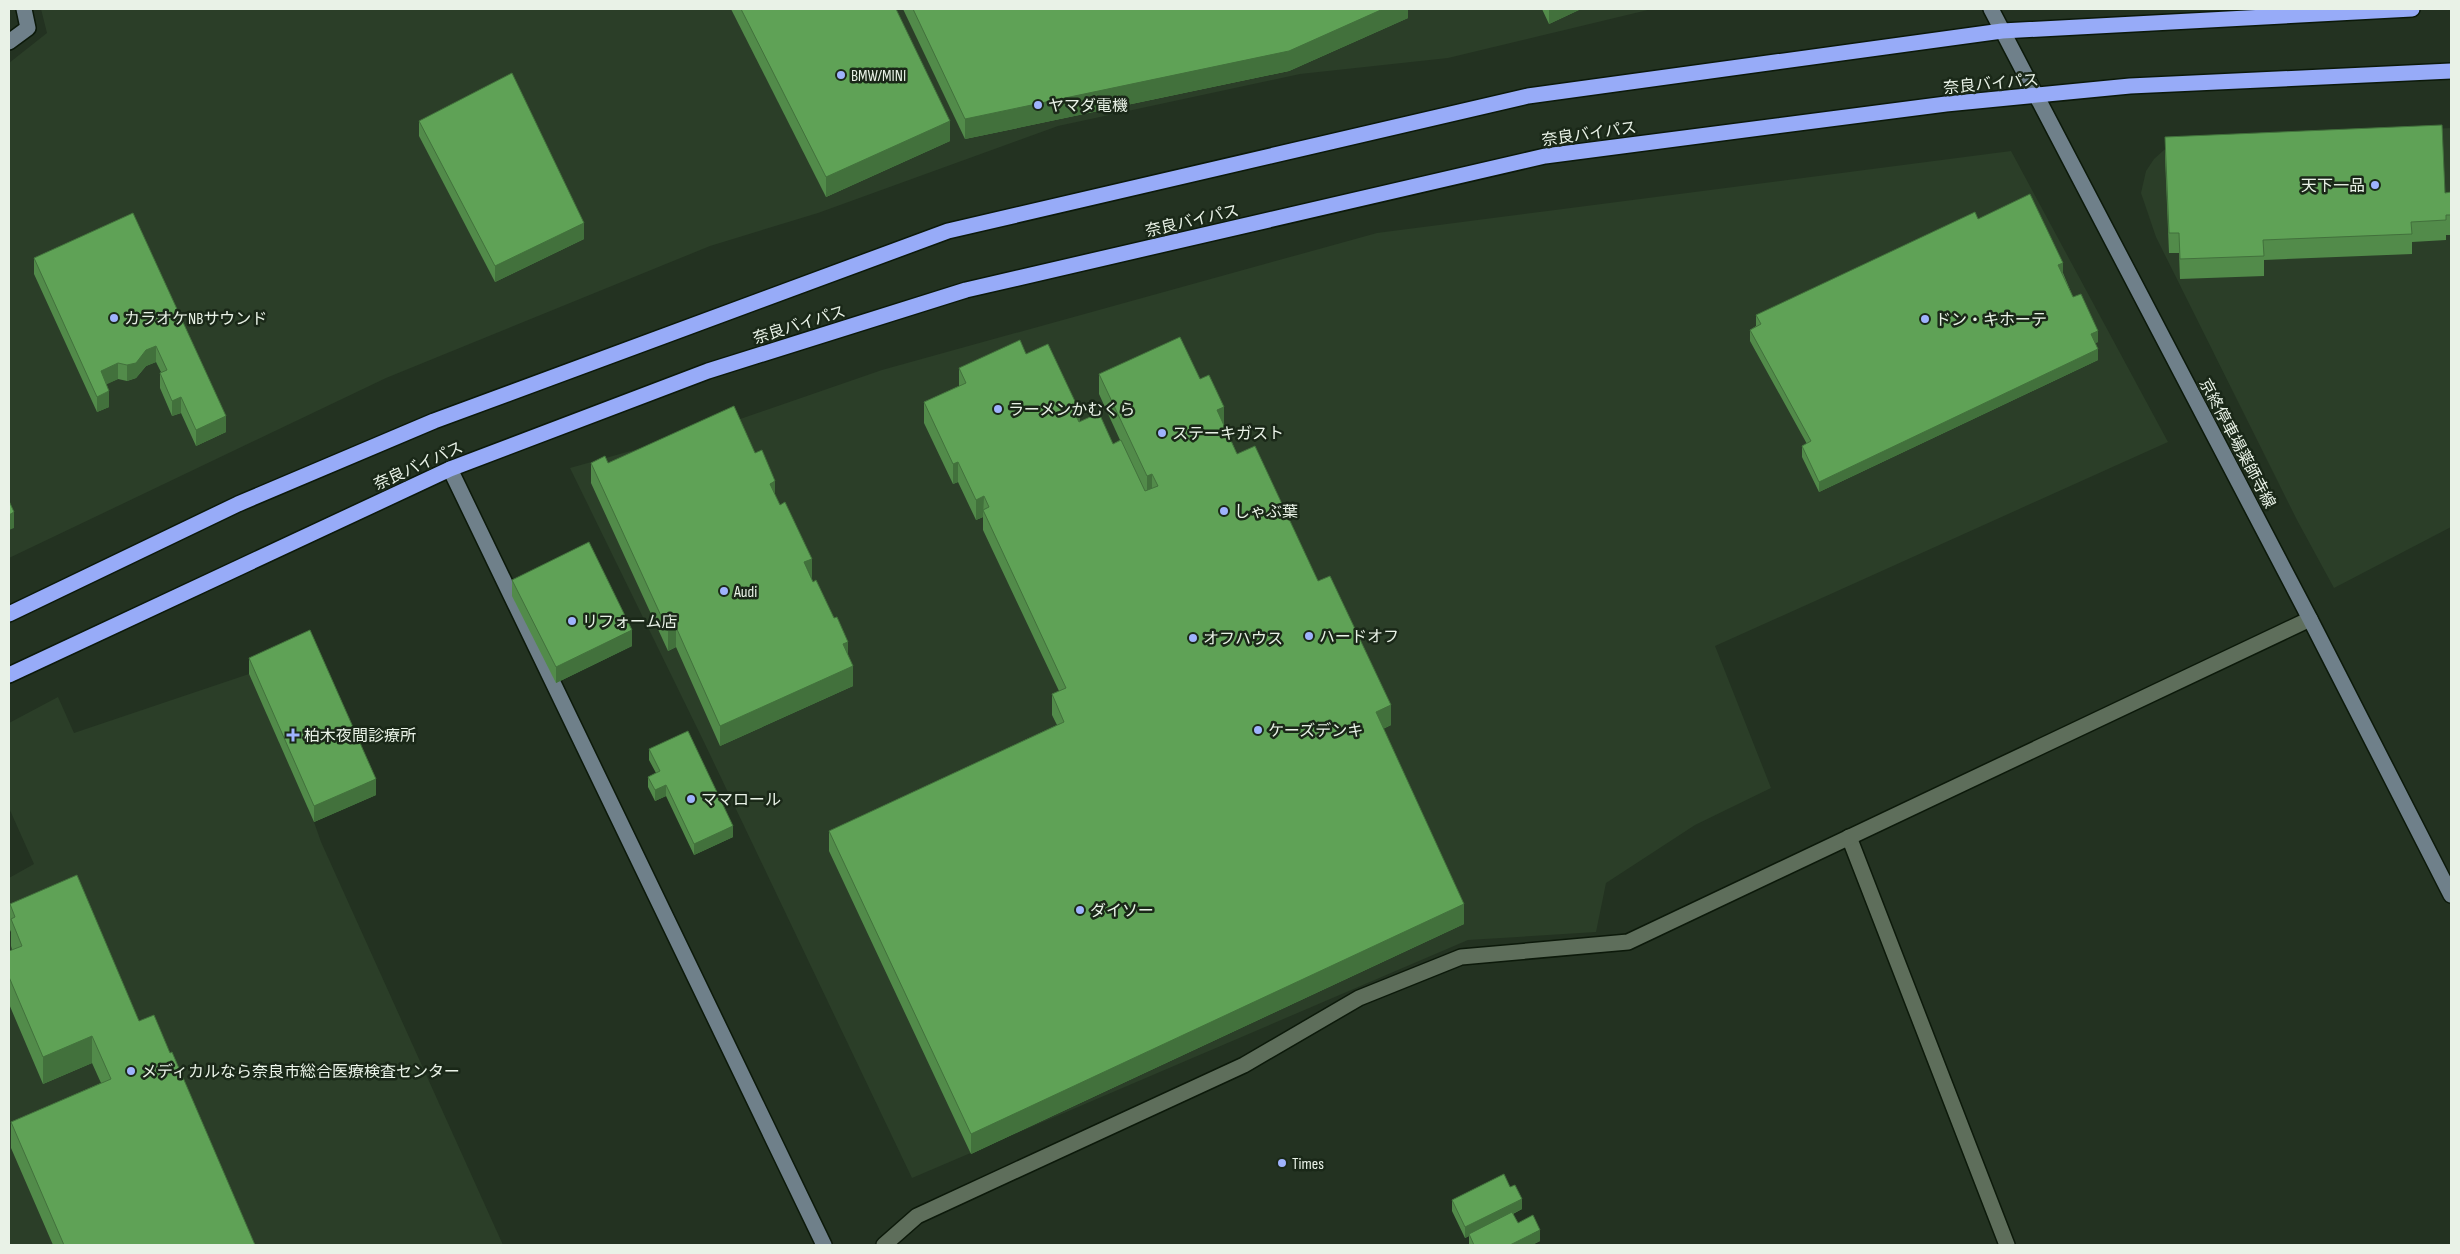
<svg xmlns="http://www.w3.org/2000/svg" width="2460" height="1254" viewBox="0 0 2460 1254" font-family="'Sofia Sans Condensed','Noto Sans JP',sans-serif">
<rect width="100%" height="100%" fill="#233221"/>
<!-- built -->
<g fill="#2b3e28">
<path d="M41,9H1652L1448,58L1300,74L1058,126L818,213L710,246L386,378L9,558V63L47,33Z"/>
<path d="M2451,128V527L2334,588L2297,520L2156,237L2141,193L2146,171L2154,159L2174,141Z"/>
<path d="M2011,151L2168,442L1715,646L1771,788L1695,825L1606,883L1596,932L1468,940L912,1178L704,742L570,468L720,426L882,370L1377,233Z"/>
<path d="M249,674L314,822L321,842L503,1245H9V878L34,864L9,808V723L58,697L74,733Z"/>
</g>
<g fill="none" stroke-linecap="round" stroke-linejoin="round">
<defs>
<g id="street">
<path d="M1849,837L2007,1245"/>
<path d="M884,1245L917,1216L1244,1065L1359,998L1461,957L1628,942L2310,619"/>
</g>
<g id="secondary">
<path d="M1991,9L2310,619L2451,895"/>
<path d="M9,42L28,28L24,9"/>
<path d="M450,469L824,1245"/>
</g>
<g id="highway">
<path d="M9,614L238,504L434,421L948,231L1528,96L2002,31L2412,9"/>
<path d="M9,675L450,469L708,371L966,290L1545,156L1946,104L2130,86L2451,71"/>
</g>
</defs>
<!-- street casing -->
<use href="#street" stroke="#0c190a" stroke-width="18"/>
<!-- secondary casing -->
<use href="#secondary" stroke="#0c190a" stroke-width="18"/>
<!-- highway casing -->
<use href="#highway" stroke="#0c190a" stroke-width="18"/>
<!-- street -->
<use href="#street" stroke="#5e6e5b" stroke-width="15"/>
<!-- secondary -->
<use href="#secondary" stroke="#6f808a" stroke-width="15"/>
<!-- highway -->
<use href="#highway" stroke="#97abf8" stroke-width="15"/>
</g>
<!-- wall -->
<g fill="#528b4a">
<path d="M731,9H896L950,141L826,197Z"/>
<path d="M903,9H1408V18L1289,71L965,139Z"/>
<path d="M1542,9H1581L1549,24Z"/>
<path d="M419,121L584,239L495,282L419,136Z"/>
<path d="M2165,137L2445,193L2451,192V235H2446V240L2412,242V254L2264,260V276L2180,279L2179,253H2169L2165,157Z"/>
<path d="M133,213L226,432L196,446L181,413L172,416L160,388V373L161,372L156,362L146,366L136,378L127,381L118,379L106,384L109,407L97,412L34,274V258Z"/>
<path d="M1978,219L2063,273L2073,297L2098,342L2095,343L2098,360L1819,492L1802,457V446L1807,444L1750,341V330L1756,326V315Z"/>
<path d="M1026,354L1080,421L1113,444L1120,440L1099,394V374L1200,379L1224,424L1237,454L1318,581L1391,725L1383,729L1464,924L971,1154L829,851V831L1057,725L1052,715V694L1059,691L983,530V517L976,520L958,482L953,484L924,423V402L959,386V368Z"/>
<path d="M755,453L775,495L811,579L848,655L853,686L720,746L676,647L668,651L591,483V463H608Z"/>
<path d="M512,580L632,646L556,683L512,596Z"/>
<path d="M249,658L376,795L314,822L249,674Z"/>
<path d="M649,749L733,837L694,855L666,796L655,801L648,787V777L656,773L649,760Z"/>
<path d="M10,904L139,1021L255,1245H53L11,1148V1122L101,1083L92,1063L43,1084L9,1004V951L12,950L11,946V932L10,930Z"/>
<path d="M1510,1187L1522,1209L1513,1214L1518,1223L1540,1241L1532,1245H1469V1236L1465,1238L1452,1211V1200Z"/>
</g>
<!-- shaded-wall -->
<g fill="#42713c">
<path d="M1383,9H1408V18L1289,71L965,139V119Z"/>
<path d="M1549,9H1581L1549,24Z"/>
<path d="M950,121V141L826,197V177Z"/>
<path d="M584,223V239L495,282V266Z"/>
<path d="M2063,263V273L2058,276V265Z"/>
<path d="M2098,331V342L2091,345V334Z"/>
<path d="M156,346V362L146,366L136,378L127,381V365L146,350Z"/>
<path d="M2098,349V360L1819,492V482Z"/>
<path d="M118,363V379L101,387V371Z"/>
<path d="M109,391V407L97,412V397Z"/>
<path d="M181,397V413L172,416V401Z"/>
<path d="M1224,407V427L1217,410Z"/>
<path d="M1080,412V432L1075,414Z"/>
<path d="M226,416V432L196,446V430Z"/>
<path d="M958,462V482L953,484V464Z"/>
<path d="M1152,474V494L1147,496V476Z"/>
<path d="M775,481V501L770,484Z"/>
<path d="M984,496L983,517L976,520V500Z"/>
<path d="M14,512V528L9,530V515Z"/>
<path d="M812,559V579L804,562Z"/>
<path d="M676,627V647L668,651V631Z"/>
<path d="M632,630V646L556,683V667Z"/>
<path d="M848,642V662L843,644Z"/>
<path d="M853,666V686L720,746V726Z"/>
<path d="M1391,705V725L1376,732V712Z"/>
<path d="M376,779V795L314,822V806Z"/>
<path d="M666,785V796L655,801V790Z"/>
<path d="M733,826V837L694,855V844Z"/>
<path d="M1464,904V924L971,1154V1134Z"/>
<path d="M92,1036V1063L43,1084V1057Z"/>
<path d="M1522,1199V1209L1470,1235L1469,1234V1236L1465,1238V1227Z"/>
<path d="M1540,1230V1241L1532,1245H1510Z"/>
</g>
<!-- building -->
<g fill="#5fa256" stroke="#42713c">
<path d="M741,9H896L950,121L826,177Z"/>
<path d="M913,9H1383L1289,51L965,119Z"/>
<path d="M512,73L584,223L495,266L419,121Z"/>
<path d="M2442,125L2445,193L2451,192V215H2446V220L2411,222L2412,234L2263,240L2264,256L2180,259L2179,233H2169L2165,137Z"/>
<path d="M2030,194L2063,263L2058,265L2073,297L2081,294L2098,331L2091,334L2098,349L1819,482L1802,446L1811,441L1750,330L1761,324L1756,315L1975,212L1978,219Z"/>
<path d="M133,213L226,416L196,430L181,397L172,401L160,373L167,370L156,346L146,350L136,363L127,365L118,363L101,371L109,391L97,397L34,258Z"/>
<path d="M1180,337L1200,379L1209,375L1224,407L1217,410L1237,454L1255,446L1318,581L1330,576L1391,705L1376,712L1464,904L971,1134L829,831L1064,722L1052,694L1066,688L983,510L989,507L984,496L976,500L958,462L953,464L924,402L966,383L959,368L1020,340L1026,354L1048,344L1080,412L1075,414L1079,422L1099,413L1113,444L1121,440L1145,491L1158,486L1152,474L1147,476L1099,374Z"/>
<path d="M734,406L755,453L762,450L775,481L770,484L780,505L785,502L812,559L804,562L813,582L816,580L834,618L837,617L848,642L843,644L853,666L720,726L676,627L668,631L591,463L605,456L608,463Z"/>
<path d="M9,501L14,512L9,515Z"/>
<path d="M589,542L632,630L556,667L512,580Z"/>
<path d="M310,630L376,779L314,806L249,658Z"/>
<path d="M688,731L733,826L694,844L666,785L655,790L648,777L660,771L649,749Z"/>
<path d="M77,875L139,1021L154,1015L170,1053L172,1052L255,1245H64L11,1122L111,1079L92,1036L43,1057L9,977V951L22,946L11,919L15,917L10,904Z"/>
<path d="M1504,1174L1510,1187L1515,1185L1522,1199L1465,1227L1452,1200Z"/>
<path d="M1512,1212L1518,1223L1533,1215L1540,1230L1510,1245H1474L1469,1234Z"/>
</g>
<!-- markers -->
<g fill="#9fb3fd" stroke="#1a2818" stroke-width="2">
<circle cx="841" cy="75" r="5"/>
<circle cx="1038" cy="105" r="5"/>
<circle cx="2375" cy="185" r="5"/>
<circle cx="114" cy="318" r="5"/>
<circle cx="1925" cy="319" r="5"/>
<circle cx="998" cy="409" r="5"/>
<circle cx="1162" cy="433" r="5"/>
<circle cx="1224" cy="511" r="5"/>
<circle cx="724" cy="591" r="5"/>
<circle cx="572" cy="621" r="5"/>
<circle cx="1309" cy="636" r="5"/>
<circle cx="1193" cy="638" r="5"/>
<circle cx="1258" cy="730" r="5"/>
<path d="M290.5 727.5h5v5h5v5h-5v5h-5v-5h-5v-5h5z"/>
<circle cx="691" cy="799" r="5"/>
<circle cx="1080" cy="910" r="5"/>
<circle cx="131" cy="1071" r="5"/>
<circle cx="1282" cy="1163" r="5"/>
</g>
<g text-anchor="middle" stroke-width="5" stroke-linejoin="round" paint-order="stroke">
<!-- poi labels -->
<g font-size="16" fill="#e9f2e7" stroke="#1a2818" text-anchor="start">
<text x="851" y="81">BMW/MINI</text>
<text x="1048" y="111">ヤマダ電機</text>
<text x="2365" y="191" text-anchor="end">天下一品</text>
<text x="124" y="324">カラオケNBサウンド</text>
<text x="1935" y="325">ドン・キホーテ</text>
<text x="1008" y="415">ラーメンかむくら</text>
<text x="1172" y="439">ステーキガスト</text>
<text x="1234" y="517">しゃぶ葉</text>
<text x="734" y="597">Audi</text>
<text x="582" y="627">リフォーム店</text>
<text x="1319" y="642">ハードオフ</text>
<text x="1203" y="644">オフハウス</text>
<text x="1268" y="736">ケーズデンキ</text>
<text x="304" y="741">柏木夜間診療所</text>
<text x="701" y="805">ママロール</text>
<text x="1090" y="916">ダイソー</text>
<text x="141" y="1077">メディカルなら奈良市総合医療検査センター</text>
<text x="1292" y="1169">Times</text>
</g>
<!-- street labels -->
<g font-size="16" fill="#e9f2e7" stroke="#1a2818">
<text transform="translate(1991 83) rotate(-5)" y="6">奈良バイパス</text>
<text transform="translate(1589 133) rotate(-8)" y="6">奈良バイパス</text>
<text transform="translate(1192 220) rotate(-13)" y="6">奈良バイパス</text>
<text transform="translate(799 324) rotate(-17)" y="6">奈良バイパス</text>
<text transform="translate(2238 443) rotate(62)" y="6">京終停車場薬師寺線</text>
<text transform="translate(418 465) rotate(-24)" y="6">奈良バイパス</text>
</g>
</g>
<!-- border -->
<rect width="2460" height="1254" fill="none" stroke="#e9f2e7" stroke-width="20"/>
</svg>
